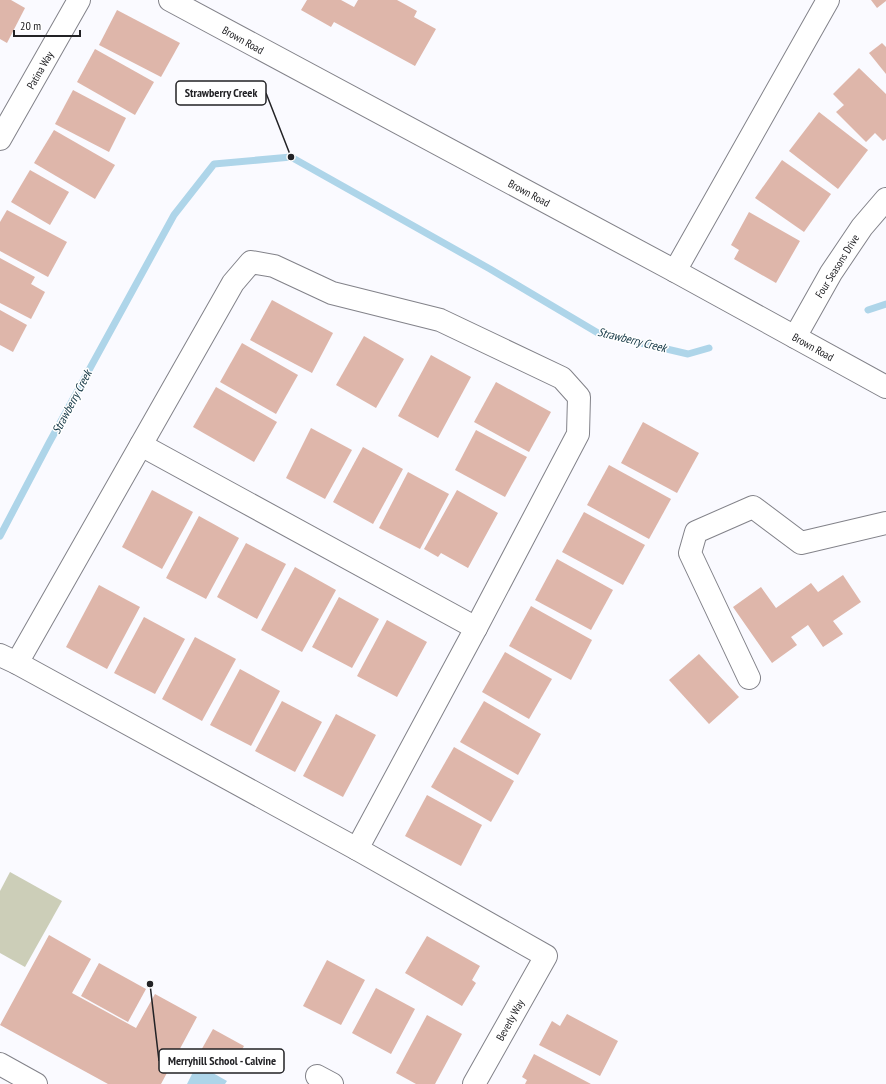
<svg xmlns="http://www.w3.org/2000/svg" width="886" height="1084" viewBox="0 0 886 1084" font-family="'PT Sans Narrow',sans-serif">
<rect width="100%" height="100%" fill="#fafaff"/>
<!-- green -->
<path fill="#ccceb8" d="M10,872L62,901L25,967L0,953V891Z"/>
<!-- water -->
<path fill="#aed5e9" d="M197,1064L227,1081L225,1084H187Z"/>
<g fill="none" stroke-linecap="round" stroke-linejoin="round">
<!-- stream -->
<g stroke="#aed5e9" stroke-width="7">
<path d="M868,310L886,304"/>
<path d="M0,536L49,443L174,215L214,164L291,157L490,269L598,333L688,354L709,348"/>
</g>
</g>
<!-- building -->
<g fill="#deb6aa">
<path d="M0,0H11L25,8L7,43L0,39Z"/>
<path d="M307,0H341L354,7L358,0H397L417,11L414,17L436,29L415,66L334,22L331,27L301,10Z"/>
<path d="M871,0H886V1L877,8Z"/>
<path d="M117,10L180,43L161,77L99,45Z"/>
<path d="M882,43L886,47V74L869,53Z"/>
<path d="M95,49L154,82L135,115L77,82Z"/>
<path d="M859,68L886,94V139L883,141L875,133L866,142L836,112L844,105L833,94Z"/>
<path d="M73,90L126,118L109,152L55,124Z"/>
<path d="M819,112L868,150L838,189L789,151Z"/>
<path d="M54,130L115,165L95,199L34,163Z"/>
<path d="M782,160L831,194L804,232L755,198Z"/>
<path d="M30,170L69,192L50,225L11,202Z"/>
<path d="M7,210L67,242L48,277L0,251V222Z"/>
<path d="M749,212L800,241L776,283L734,259L739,250L731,245Z"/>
<path d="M0,258L35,277L31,284L45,292L31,319L0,303Z"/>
<path d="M272,300L333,333L312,373L250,340Z"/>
<path d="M0,310L27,325L13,352L0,345Z"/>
<path d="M364,336L404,359L376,408L336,385Z"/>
<path d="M242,343L298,375L276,414L220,382Z"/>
<path d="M431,355L471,377L438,438L398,416Z"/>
<path d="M496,382L551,412L529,452L474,422Z"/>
<path d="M216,387L277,422L254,462L193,427Z"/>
<path d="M643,422L699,453L677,493L621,463Z"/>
<path d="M311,428L352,450L325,499L286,478Z"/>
<path d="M476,430L527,457L505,497L455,470Z"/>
<path d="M363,447L403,469L373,524L333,502Z"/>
<path d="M609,465L671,499L649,539L587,505Z"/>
<path d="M408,472L449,494L420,549L379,528Z"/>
<path d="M152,490L193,512L162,569L122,547Z"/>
<path d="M457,490L498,513L468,568L441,553L438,557L424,549Z"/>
<path d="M584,512L645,545L623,585L562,552Z"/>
<path d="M199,516L239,538L206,599L166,578Z"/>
<path d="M246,543L286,564L257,619L217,597Z"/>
<path d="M557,559L613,590L591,630L535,600Z"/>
<path d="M295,567L336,590L302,652L261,630Z"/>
<path d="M843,575L861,602L833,621L843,634L823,647L808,625L791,637L797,645L772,663L733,607L761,587L776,608L811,583L818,592Z"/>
<path d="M99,585L140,607L107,669L66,647Z"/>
<path d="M339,597L379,619L352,668L312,647Z"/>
<path d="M531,606L592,640L571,680L509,646Z"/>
<path d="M144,617L185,639L155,694L114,673Z"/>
<path d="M387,620L427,642L397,697L357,676Z"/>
<path d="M195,637L236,659L202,721L162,699Z"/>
<path d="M505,652L552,679L529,719L482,692Z"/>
<path d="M699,654L739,697L709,724L669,680Z"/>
<path d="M240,669L280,691L251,746L210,725Z"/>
<path d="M282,701L322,722L295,772L255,751Z"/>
<path d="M484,701L541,734L518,775L460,742Z"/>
<path d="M336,714L376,735L343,797L303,776Z"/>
<path d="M454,747L514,781L491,822L431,787Z"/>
<path d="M427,795L482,825L461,866L405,836Z"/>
<path d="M49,935L91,959L72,993L136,1028L155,994L197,1017L161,1084H108L0,1025Z"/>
<path d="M427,936L480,966L472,980L476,983L462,1006L405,973Z"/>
<path d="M327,960L365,980L341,1025L303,1006Z"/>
<path d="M99,963L146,989L128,1022L81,996Z"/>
<path d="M376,988L415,1009L391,1054L352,1033Z"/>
<path d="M567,1014L618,1041L600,1076L539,1045L552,1021L560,1026Z"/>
<path d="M427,1015L462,1034L435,1084H416L396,1073Z"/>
<path d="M213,1029L244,1046L230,1071L199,1054Z"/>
<path d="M534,1054L591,1084H525L527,1080L522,1077Z"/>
</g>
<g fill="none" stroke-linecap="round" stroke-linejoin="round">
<defs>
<g id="minor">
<path d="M170,0L675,271L886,387"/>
<path d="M0,139L79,0"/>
<path d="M675,271L828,0"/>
<path d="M795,337L831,273L862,227L886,199"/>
<path d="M141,445L476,628"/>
<path d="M0,655L17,663L357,849L546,956L474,1084"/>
<path d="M17,663L233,283L251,262L274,266L332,293L440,320L562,378L579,397L578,434L476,628L357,849"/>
<path d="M749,678L690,553L696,532L753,507L801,543L886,523"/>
<path d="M0,1064L36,1084"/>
<path d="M317,1076L332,1084"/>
</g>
</defs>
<!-- minor casing -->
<use href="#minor" stroke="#828289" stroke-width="24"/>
<!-- minor -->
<use href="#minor" stroke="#fff" stroke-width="22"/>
</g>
<g text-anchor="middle" stroke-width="3" stroke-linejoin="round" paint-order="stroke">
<!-- street labels -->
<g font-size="11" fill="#222225" stroke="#fff">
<text transform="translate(243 40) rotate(29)" y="4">Brown Road</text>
<text transform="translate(40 70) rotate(-60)" y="4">Patina Way</text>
<text transform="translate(529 193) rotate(28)" y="4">Brown Road</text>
<text transform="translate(837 266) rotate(-58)" y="4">Four Seasons Drive</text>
<text transform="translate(813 347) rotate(29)" y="4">Brown Road</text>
<text transform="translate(510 1020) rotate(-61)" y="4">Beverly Way</text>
</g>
<!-- water labels -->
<g font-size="12" font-style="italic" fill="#0e3240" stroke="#fff">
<text transform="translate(632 340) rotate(14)" y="4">Strawberry Creek</text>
<text transform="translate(72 402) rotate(-62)" y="4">Strawberry Creek</text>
</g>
</g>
<!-- callouts -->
<path fill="none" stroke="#222225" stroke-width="1.5" d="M291 157L266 93M150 984L159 1061"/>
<g fill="#222225" stroke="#fff" stroke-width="1.5">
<circle cx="291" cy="157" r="4"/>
<circle cx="150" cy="984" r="4"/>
</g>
<g fill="#fff" stroke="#222225" stroke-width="1.5">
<rect x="176" y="81" width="90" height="24" rx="4"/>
<rect x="159" y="1049" width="125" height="24" rx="4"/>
</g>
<g font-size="12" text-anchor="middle" font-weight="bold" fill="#222225">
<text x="221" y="97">Strawberry Creek</text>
<text x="222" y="1065">Merryhill School - Calvine</text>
</g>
<!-- scale -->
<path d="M14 30v6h66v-6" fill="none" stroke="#222225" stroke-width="2"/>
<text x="20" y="30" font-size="12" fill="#222225" stroke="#ffffff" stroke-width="3" paint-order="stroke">20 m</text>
</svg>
